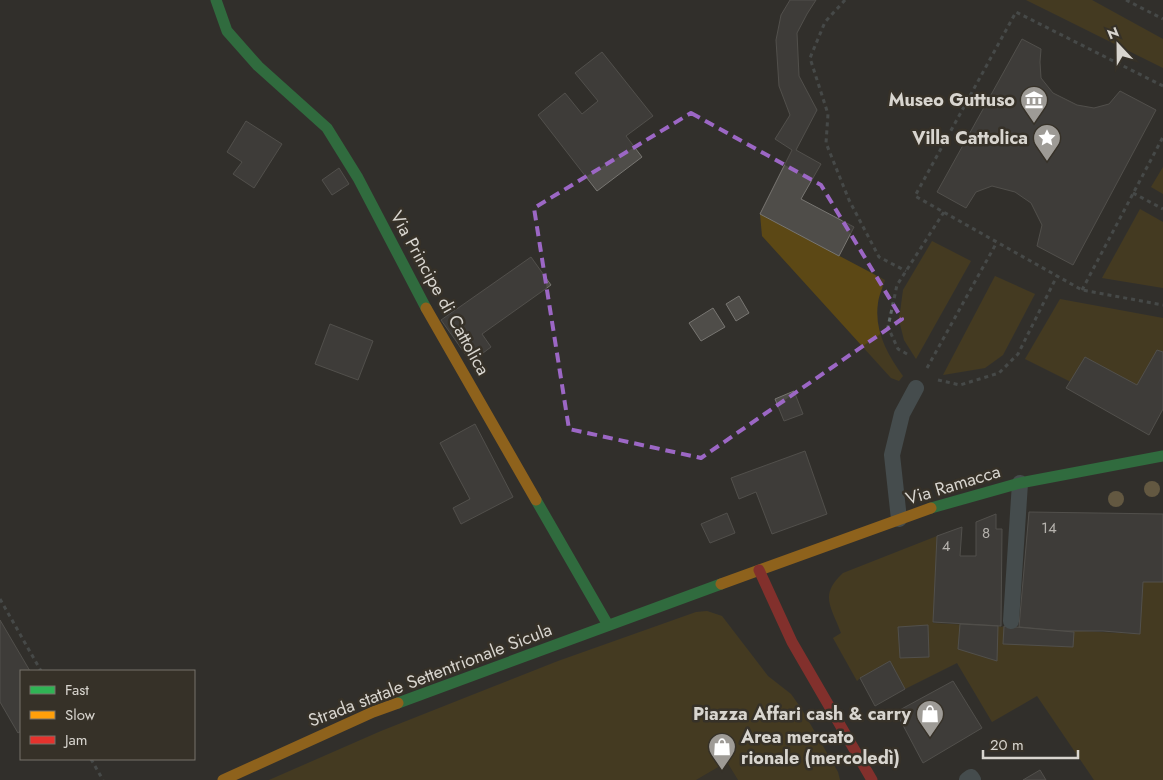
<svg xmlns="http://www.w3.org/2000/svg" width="1163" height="780" viewBox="0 0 1163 780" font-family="Jost,sans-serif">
<rect width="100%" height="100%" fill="#32302c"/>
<!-- built -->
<path fill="#3c3628" d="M727,762L738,780H696Z"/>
<!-- green -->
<g fill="#5c4815">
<path d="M1026,0H1092L1163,39V68Z"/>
<path d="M1163,167V194L1151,187Z"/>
<path d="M1140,209L1163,222V288L1102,278Z"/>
<path d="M760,214L885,280C883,287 879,295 878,303C874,330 887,354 903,376L899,381L891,378L762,236Z"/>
<path d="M932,241L971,261L916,359L904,340L899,320L903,290Z"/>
<path d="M995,276L1035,294L1003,355L985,368L943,375Z"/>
<path d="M1060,299L1163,318V352L1137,385L1071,382L1025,359Z"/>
<path d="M937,536L933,623L1139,634L1143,582H1163V780H1094L1037,696L992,722L957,663L905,689L890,661L860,678L857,681L833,638L841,633C831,606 819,595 843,573Z"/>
<path d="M707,611L722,616L768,676L791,694L801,708L838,772L840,780H738L727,762L696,780H269L381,731L482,691L558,661L696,612Z"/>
</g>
<!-- building -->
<g fill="#4f4d49" stroke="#787672">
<path d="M790,0H816L807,14L797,33L799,76L817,110L796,150L821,164L801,199L854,227L839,256L760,214L792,150L775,139L790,115L779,86L776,40L781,15Z"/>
<path d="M1022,39L1041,49L1040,62L1041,78L1053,93L1077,105L1094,108L1109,104L1120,91L1156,110L1073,265L1037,246L1042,225L1031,203L1015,192L992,186L976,192L966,208L937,192Z"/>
<path d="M602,52L653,116L626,136L642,157L597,191L538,115L565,93L582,114L598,101L575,73Z"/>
<path d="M246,121L282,144L254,188L233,174L242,162L227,152Z"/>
<path d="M339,168L349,184L332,195L322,180Z"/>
<path d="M531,257L551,285L482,334L491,347L471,362L441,320Z"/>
<path d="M739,296L749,313L736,321L726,304Z"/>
<path d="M713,308L725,327L701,341L689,323Z"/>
<path d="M330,324L373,341L358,380L315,364Z"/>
<path d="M1157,350L1163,352V409L1149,435L1066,388L1085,357L1137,385Z"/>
<path d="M794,391L803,414L784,421L775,399Z"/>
<path d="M475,424L513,497L461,524L453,508L470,499L440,443Z"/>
<path d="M805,451L827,514L772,534L756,492L739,499L731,478Z"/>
<path d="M1029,512L1163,514V582H1143L1140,634L1103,631H1063L1019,627Z"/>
<path d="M727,513L735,533L710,543L701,524Z"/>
<path d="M996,514V529H1002L1001,626L933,622L937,536L962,527L960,556H976V522Z"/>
<path d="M0,620L30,671H21V731L18,733L0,702Z"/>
<path d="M960,624L998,626L997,661L958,649Z"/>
<path d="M928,625L929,657L900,658L898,627Z"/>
<path d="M1004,626L1074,632L1073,647L1003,644Z"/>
<path d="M890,661L905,689L875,706L860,678Z"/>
<path d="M953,681L982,728L923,763L896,712Z"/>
<path d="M1040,770L1046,780H1023Z"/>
</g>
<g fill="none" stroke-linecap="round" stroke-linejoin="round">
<!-- path -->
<g stroke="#60696a" stroke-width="3" stroke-dasharray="4 4" stroke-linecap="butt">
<path d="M845,0L825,22L810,58L828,114L826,143L849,200L879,257L906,271"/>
<path d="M1126,0L1163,19"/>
<path d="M1163,86L1016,12L915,196L1082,290L1163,305"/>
<path d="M1133,193L1163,209"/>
<path d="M1082,290L1163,137"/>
<path d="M907,354L898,349L888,327L897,285L944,212"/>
<path d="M927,368L997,242"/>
<path d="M938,380L960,385L999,373L1018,354L1057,276"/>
<path d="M0,599L41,671"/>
<path d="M91,759L103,780"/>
</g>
<!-- lane -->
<g stroke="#5d7076" stroke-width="16">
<path d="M899,519L892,455L902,414L916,388"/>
<path d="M1011,621L1020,483"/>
<path d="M967,780L971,777L973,780"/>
</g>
<!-- fast -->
<g stroke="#30b455" stroke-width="11">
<path d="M216,0L227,31L258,66L327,128L358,178L426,308"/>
<path d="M536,500L608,625"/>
<path d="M931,508L1020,483L1163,456"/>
<path d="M398,703L721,584"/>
</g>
<!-- slow -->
<g stroke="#ff9f0a" stroke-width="11">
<path d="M426,308L536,500"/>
<path d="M721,584L931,508"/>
<path d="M223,780L373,712L398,703"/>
</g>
<!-- jam -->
<path stroke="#e5322d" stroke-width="11" d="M759,570L792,642L872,780"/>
</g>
<!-- trees -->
<g fill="#9f8a5b">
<circle cx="1152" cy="489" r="8"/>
<circle cx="1116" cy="499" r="8"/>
</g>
<!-- marked area -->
<path d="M0 0H1163V780H0ZM691,113L821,185L902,319L701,458L569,429L534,208Z" fill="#32302c" fill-opacity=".55" fill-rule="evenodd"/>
<path fill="none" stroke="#9c67c5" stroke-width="4" stroke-dasharray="10 6" stroke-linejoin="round" d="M691,113L821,185L902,319L701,458L569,429L534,208Z"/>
<!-- icons -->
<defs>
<symbol id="museum-pin" viewBox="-11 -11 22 30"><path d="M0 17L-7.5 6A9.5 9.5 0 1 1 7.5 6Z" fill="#9e9b96" stroke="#363128"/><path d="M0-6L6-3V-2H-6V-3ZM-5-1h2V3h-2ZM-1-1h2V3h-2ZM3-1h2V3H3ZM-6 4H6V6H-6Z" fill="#fff"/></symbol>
<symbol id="sight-pin" viewBox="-11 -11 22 30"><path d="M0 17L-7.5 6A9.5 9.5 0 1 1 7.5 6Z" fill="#9e9b96" stroke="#363128"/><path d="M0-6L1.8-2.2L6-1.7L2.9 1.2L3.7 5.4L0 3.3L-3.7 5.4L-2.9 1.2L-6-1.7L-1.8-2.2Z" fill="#fff"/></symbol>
<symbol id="shop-pin" viewBox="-11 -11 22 30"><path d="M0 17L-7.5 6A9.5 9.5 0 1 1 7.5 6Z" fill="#9e9b96" stroke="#363128"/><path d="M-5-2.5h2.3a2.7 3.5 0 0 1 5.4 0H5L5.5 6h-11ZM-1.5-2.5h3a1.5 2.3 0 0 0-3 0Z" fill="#fff"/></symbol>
</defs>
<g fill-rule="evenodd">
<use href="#museum-pin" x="1018" y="84" width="32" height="43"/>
<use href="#sight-pin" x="1031" y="122" width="32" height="43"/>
<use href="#shop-pin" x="914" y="698" width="32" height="43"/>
<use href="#shop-pin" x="706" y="731" width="32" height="43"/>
</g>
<g text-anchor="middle" stroke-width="5" stroke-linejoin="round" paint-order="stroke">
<!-- number labels -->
<g font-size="15" fill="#b6b3ae">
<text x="1049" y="533">14</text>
<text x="986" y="538">8</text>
<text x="946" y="551">4</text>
</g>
<!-- poi labels -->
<g font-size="18" font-weight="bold" fill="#d8d5cf" stroke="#363128" text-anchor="end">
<text x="1015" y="106">Museo Guttuso</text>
<text x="1028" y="144">Villa Cattolica</text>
<text x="911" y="720">Piazza Affari cash &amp; carry</text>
<text x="741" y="743" text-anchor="start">Area mercato<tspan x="741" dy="21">rionale (mercoledì)</tspan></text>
</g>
<!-- street labels -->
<g font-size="18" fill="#d8d5cf" stroke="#363128">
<text transform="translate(440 293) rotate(61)" y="6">Via Principe di Cattolica</text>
<text transform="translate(953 485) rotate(-17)" y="6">Via Ramacca</text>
<text transform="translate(430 675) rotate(-21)" y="6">Strada statale Settentrionale Sicula</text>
</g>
</g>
<!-- legend -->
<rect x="20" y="670" width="175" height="90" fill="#363128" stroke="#77736b"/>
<rect x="30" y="686" width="25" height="8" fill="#30b455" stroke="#77736b"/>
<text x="65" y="695" font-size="15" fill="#d8d5cf">Fast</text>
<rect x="30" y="711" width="25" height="8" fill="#ff9f0a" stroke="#77736b"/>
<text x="65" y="720" font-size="15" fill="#d8d5cf">Slow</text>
<rect x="30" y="736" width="25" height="8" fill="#e5322d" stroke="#77736b"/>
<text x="65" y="745" font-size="15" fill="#d8d5cf">Jam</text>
<!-- north arrow -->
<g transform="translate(1118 45) rotate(338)" stroke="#363128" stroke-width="4" paint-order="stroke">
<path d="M0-4L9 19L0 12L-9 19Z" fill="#d8d5cf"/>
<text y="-8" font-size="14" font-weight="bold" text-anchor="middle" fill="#d8d5cf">N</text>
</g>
<!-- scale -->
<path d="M983 750v8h95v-8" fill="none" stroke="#d8d5cf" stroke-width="2.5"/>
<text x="990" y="750" font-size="15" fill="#d8d5cf" stroke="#363128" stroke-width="4" paint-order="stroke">20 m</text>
</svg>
